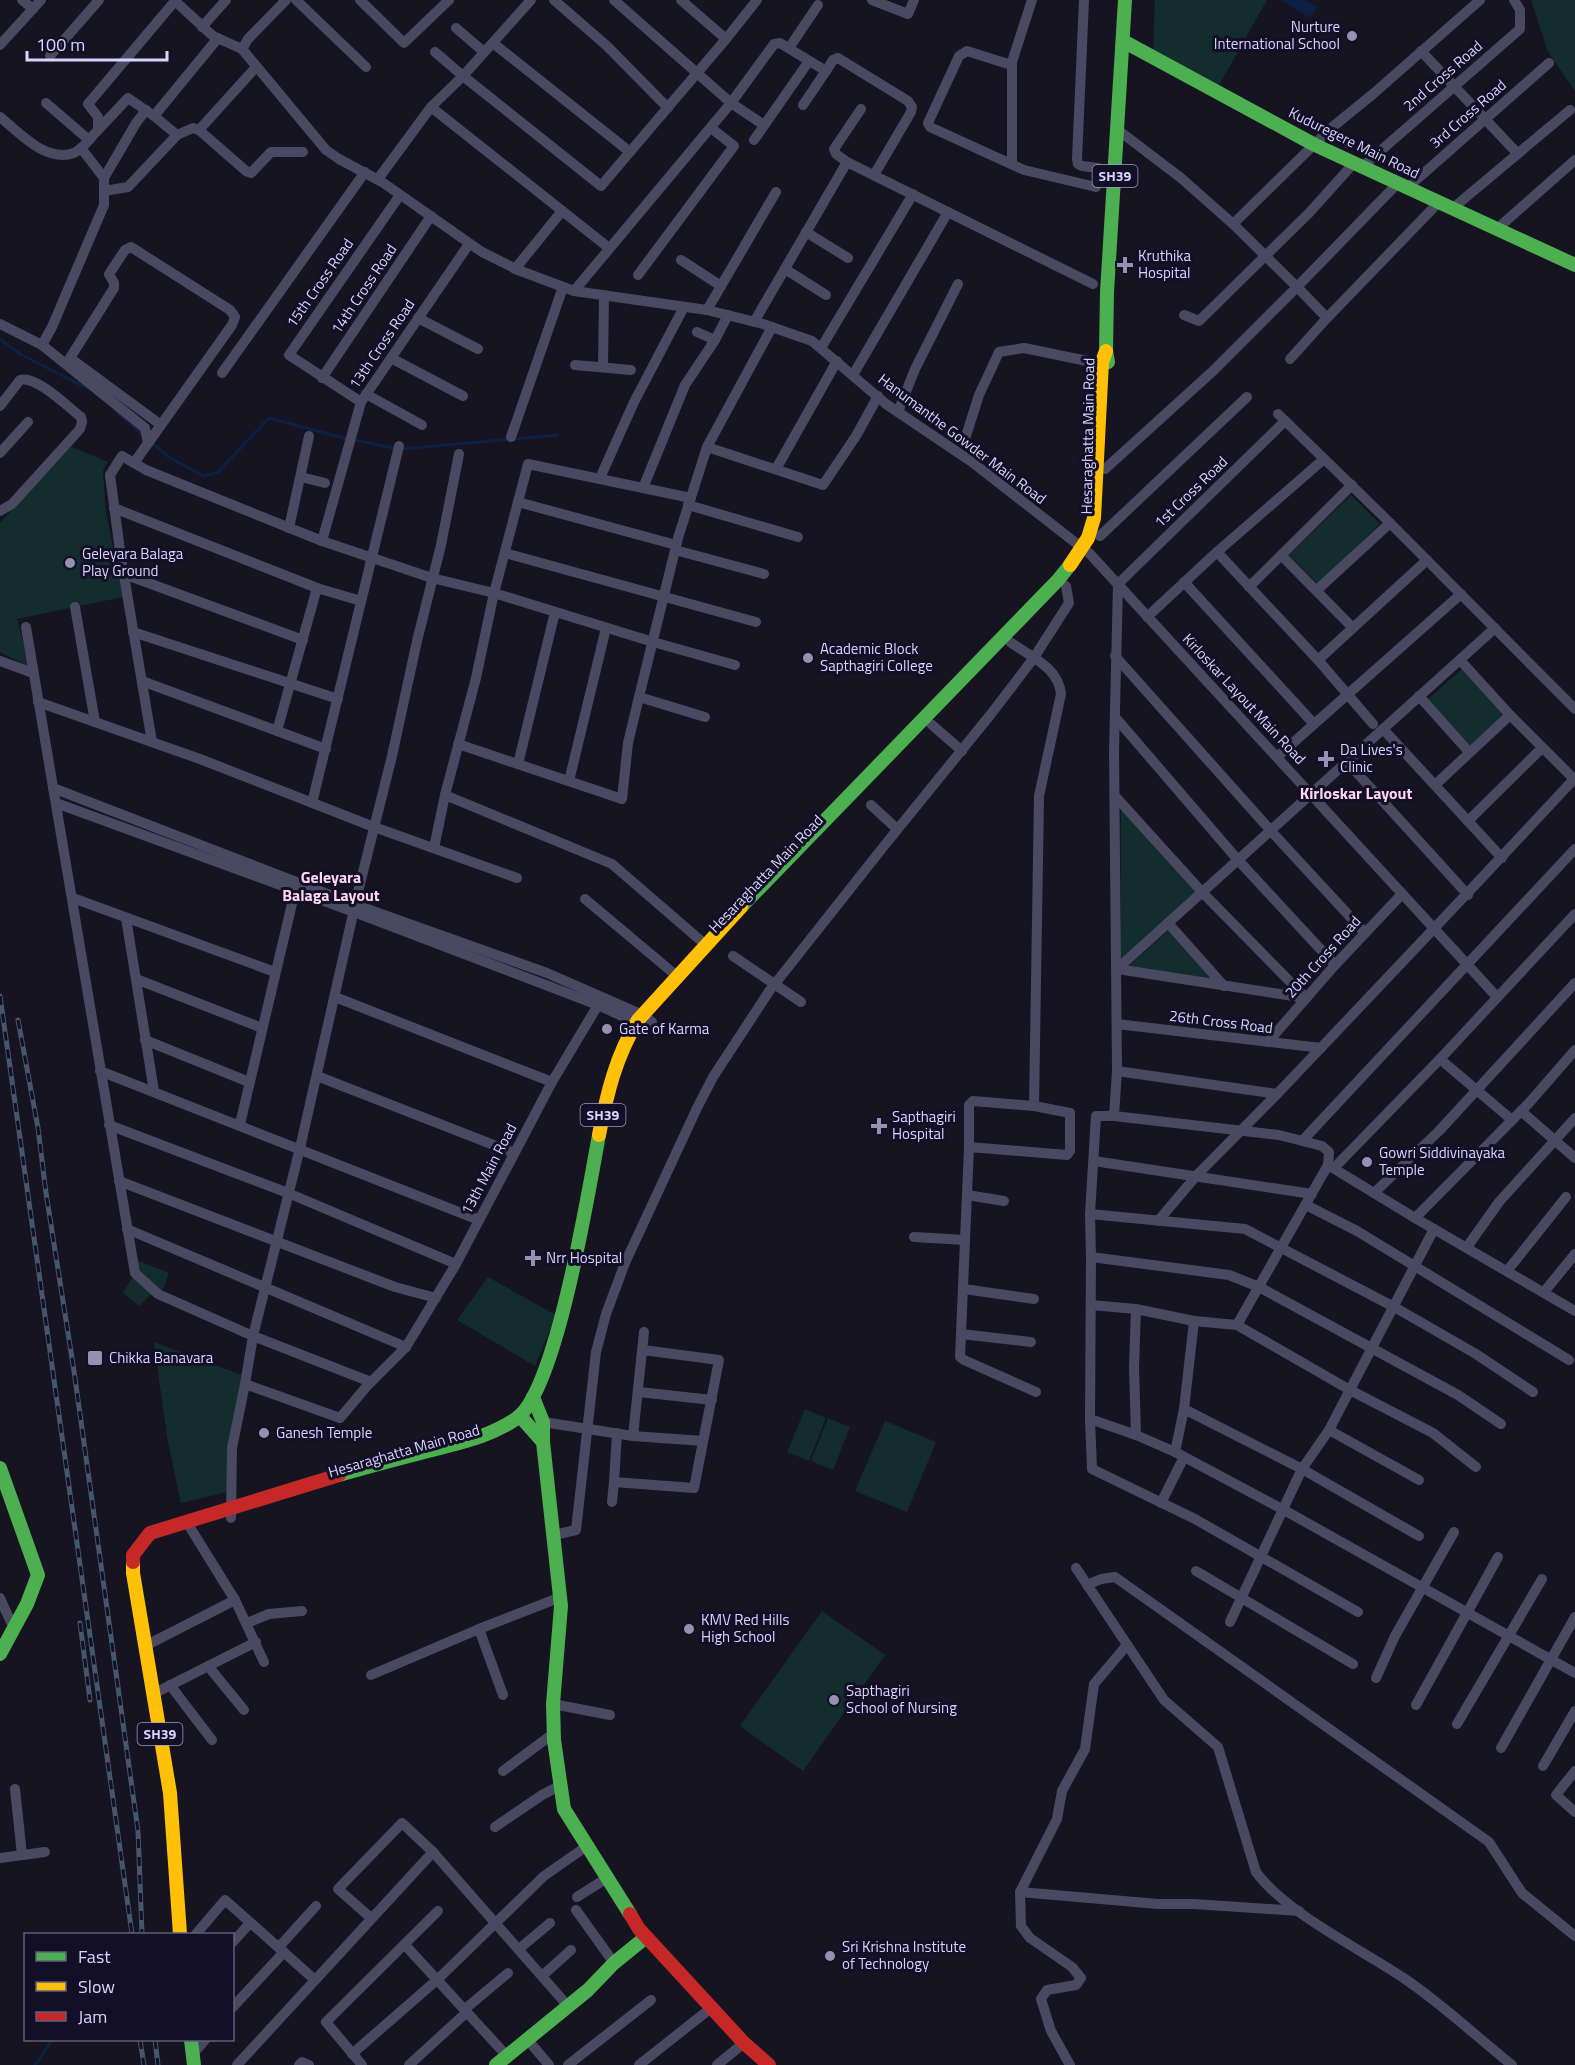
<svg xmlns="http://www.w3.org/2000/svg" width="1575" height="2065" viewBox="0 0 1575 2065" font-family="'Titillium Web',sans-serif">
<rect width="100%" height="100%" fill="#161421"/>
<!-- green -->
<g fill="#132c2d">
<path d="M1155,0H1267L1218,87L1153,51Z"/>
<path d="M1531,0H1575V91L1548,52Z"/>
<path d="M70,446L108,462L103,471L106,513L123,597L17,619L30,667L0,652V523Z"/>
<path d="M1351,495L1380,524L1318,584L1289,555Z"/>
<path d="M1462,669L1505,716L1470,748L1426,701Z"/>
<path d="M1121,808L1196,893L1121,959Z"/>
<path d="M1168,931L1215,981L1128,967Z"/>
<path d="M134,1259L169,1273L163,1289L158,1292L137,1272Z"/>
<path d="M134,1275L153,1292L139,1306L123,1293Z"/>
<path d="M488,1277L556,1315L535,1366L457,1320Z"/>
<path d="M154,1342L242,1375L231,1491L181,1503L167,1437Z"/>
<path d="M805,1409L826,1418L809,1461L787,1452Z"/>
<path d="M828,1418L850,1427L833,1470L811,1461Z"/>
<path d="M885,1421L936,1442L907,1512L855,1491Z"/>
<path d="M822,1611L885,1655L803,1771L740,1726Z"/>
</g>
<!-- water -->
<path fill="#0d2144" d="M1281,0H1305L1317,7L1310,18Z"/>
<g fill="none" stroke-linecap="round" stroke-linejoin="round">
<!-- stream -->
<g stroke="#0d2144" stroke-width="3">
<path d="M0,339L20,354L87,388"/>
<path d="M115,410L144,436"/>
<path d="M354,440L394,448"/>
<path d="M151,442L170,458L204,476L218,472L269,418L347,439"/>
<path d="M401,449L557,435"/>
<path d="M35,2065L52,2040"/>
</g>
<!-- street -->
<g stroke="#4a4962" stroke-width="10">
<path d="M22,0L33,9"/>
<path d="M174,0L213,36L242,49L326,150L339,159L382,182L482,252L518,270L574,291L707,310L763,324L812,341L886,404L972,462L1090,554L1497,997"/>
<path d="M296,0L366,67"/>
<path d="M360,0L404,43L449,0"/>
<path d="M531,0L463,76L601,186L726,39"/>
<path d="M554,0L607,46L668,108"/>
<path d="M681,0L726,39L757,0"/>
<path d="M872,0L908,14L914,0"/>
<path d="M1032,0L1012,62L1008,64L967,51L959,56L928,123L930,127L1024,170L1096,187"/>
<path d="M1084,0L1077,159L1078,164L1082,166L1098,168"/>
<path d="M202,27L226,0"/>
<path d="M456,28L484,52"/>
<path d="M493,43L630,152"/>
<path d="M0,45L41,0"/>
<path d="M789,48L818,5"/>
<path d="M242,49L248,39L286,0"/>
<path d="M1421,51L1517,153"/>
<path d="M435,52L463,76L431,107L609,248"/>
<path d="M50,56L99,0"/>
<path d="M256,67L199,130L246,171L251,173L271,152H303"/>
<path d="M46,103L89,140"/>
<path d="M803,105L826,71"/>
<path d="M861,109L834,149L836,154L847,162L1093,284"/>
<path d="M154,116L177,135L193,128L199,130"/>
<path d="M0,117C19,132 45,163 74,153C83,149 91,137 98,130V117L88,104L175,1"/>
<path d="M764,125L731,103L774,44L780,43L826,71L833,60L838,58L908,101L912,107L911,112L874,175"/>
<path d="M98,130L128,98L154,116L218,38"/>
<path d="M754,140L809,61"/>
<path d="M1012,164V62"/>
<path d="M1362,167L1520,29V10L1514,0"/>
<path d="M104,178L136,123L146,110"/>
<path d="M378,179L431,107"/>
<path d="M1398,183L1297,287L1327,318L1439,202"/>
<path d="M1407,188L1549,63"/>
<path d="M104,191L128,187L177,135"/>
<path d="M1453,208L1570,110"/>
<path d="M1233,224L1330,129L1373,94L1480,0"/>
<path d="M1498,228L1575,160"/>
<path d="M806,232L848,258"/>
<path d="M681,260L721,286"/>
<path d="M515,269L562,211"/>
<path d="M785,269L826,295"/>
<path d="M638,275L734,146L711,128"/>
<path d="M574,291L731,103L614,0"/>
<path d="M707,310L776,192"/>
<path d="M1184,315L1199,321L1309,213L1354,163"/>
<path d="M418,318L478,349"/>
<path d="M754,322L847,162"/>
<path d="M0,324L42,345L145,428L148,443"/>
<path d="M697,332L715,340"/>
<path d="M42,345L52,327L104,205V178L81,148"/>
<path d="M821,348L913,194"/>
<path d="M391,358L463,396"/>
<path d="M1290,359L1327,318"/>
<path d="M575,365L631,370"/>
<path d="M603,367L604,295"/>
<path d="M222,373L365,172"/>
<path d="M853,375L948,212"/>
<path d="M322,378L431,216"/>
<path d="M366,394L422,425"/>
<path d="M361,402L289,355L400,195"/>
<path d="M0,406L20,380C36,375 68,407 81,417L82,422L80,429L12,504L0,511"/>
<path d="M898,412L915,369L958,284"/>
<path d="M1278,414L1385,518L1575,709"/>
<path d="M511,437L563,287"/>
<path d="M965,439L979,395L999,352L1024,348L1092,362"/>
<path d="M707,447L823,485L856,436L878,396"/>
<path d="M0,453L28,422"/>
<path d="M134,463L232,325L235,317L230,310L131,247L125,250L109,274L114,283V288L70,358L161,425"/>
<path d="M776,469L837,361"/>
<path d="M1105,469L1213,371L1297,287L1233,224L1181,178L1118,130"/>
<path d="M301,477L325,483"/>
<path d="M600,478L634,402L684,307"/>
<path d="M643,488L685,385L715,340L728,315"/>
<path d="M518,502L676,545"/>
<path d="M688,505L798,537"/>
<path d="M114,508L317,588L361,601"/>
<path d="M289,528L309,436"/>
<path d="M1100,536L1247,397"/>
<path d="M322,541L361,402L469,244"/>
<path d="M675,550L764,574"/>
<path d="M1217,552L1318,660L1373,724"/>
<path d="M505,553L756,622"/>
<path d="M1281,555L1353,628"/>
<path d="M124,574L303,640"/>
<path d="M1184,582L1314,724"/>
<path d="M1249,587L1352,485"/>
<path d="M1317,590L1390,523"/>
<path d="M75,607L95,722"/>
<path d="M1147,617L1217,552L1324,459"/>
<path d="M26,627L135,1273L158,1294L253,1336L371,1382"/>
<path d="M133,632L338,699"/>
<path d="M1010,642C1030,656 1059,668 1061,694L1039,796L1034,1106"/>
<path d="M1115,656L1271,831L1365,933"/>
<path d="M1318,660L1427,560"/>
<path d="M1460,660L1510,715L1574,779"/>
<path d="M0,661L33,673"/>
<path d="M142,681L326,749"/>
<path d="M1419,696L1469,752"/>
<path d="M639,697L705,717"/>
<path d="M38,702L200,759L374,827L517,878"/>
<path d="M1115,717L1238,860L1335,965"/>
<path d="M931,724L962,751"/>
<path d="M1383,729L1502,858"/>
<path d="M277,731L317,588"/>
<path d="M152,742L121,558L110,475L122,456L146,470L322,541L432,578L494,593L653,642L735,665"/>
<path d="M458,744L622,799L628,743L639,697L678,538L707,447L772,327"/>
<path d="M1277,757L1461,594"/>
<path d="M1347,762L1468,895"/>
<path d="M518,764L555,612"/>
<path d="M569,781L606,628"/>
<path d="M1435,785L1510,715"/>
<path d="M53,788L356,905L547,973L643,1015L652,1022"/>
<path d="M445,795L612,864L707,946"/>
<path d="M1115,796L1202,892L1306,998"/>
<path d="M56,803L354,912L598,1005L637,1023L647,1030"/>
<path d="M312,803L399,446"/>
<path d="M871,805L897,829"/>
<path d="M1468,821L1542,748"/>
<path d="M434,848L445,795L476,678L494,593L528,464L691,498"/>
<path d="M73,898L275,972"/>
<path d="M585,899L678,977"/>
<path d="M126,918L154,1091"/>
<path d="M1168,923L1224,986"/>
<path d="M733,956L801,1002"/>
<path d="M1117,969L1495,628"/>
<path d="M1117,969L1306,998"/>
<path d="M136,979L262,1028"/>
<path d="M335,997L552,1082"/>
<path d="M1117,1024L1321,1048"/>
<path d="M145,1040L249,1082"/>
<path d="M1268,1042L1335,965L1402,894"/>
<path d="M1440,1059L1512,1120"/>
<path d="M100,1071L479,1220"/>
<path d="M1117,1071L1277,1094C1377,989 1477,884 1575,778"/>
<path d="M317,1076L514,1153"/>
<path d="M1521,1111L1575,1158"/>
<path d="M1114,1116L1117,1071L1114,752L1118,584L1285,421"/>
<path d="M240,1124L295,891"/>
<path d="M109,1125L288,1193L456,1264"/>
<path d="M1303,1140L1575,849"/>
<path d="M969,1147L1067,1155L1070,1151V1113L1034,1106L973,1101L969,1105V1147L960,1357L964,1360L1036,1392"/>
<path d="M1094,1161L1312,1194"/>
<path d="M1334,1168L1440,1059L1575,914"/>
<path d="M119,1181L395,1287L436,1298"/>
<path d="M1374,1193L1439,1131L1575,983"/>
<path d="M967,1195L1004,1201"/>
<path d="M1306,1205L1357,1231L1569,1360"/>
<path d="M1090,1214L1245,1229L1396,1308L1476,1354L1533,1392"/>
<path d="M1415,1218L1529,1103L1575,1050"/>
<path d="M1158,1221L1197,1175L1277,1094"/>
<path d="M127,1229L406,1347"/>
<path d="M914,1237L965,1240"/>
<path d="M1467,1247L1499,1202L1575,1118"/>
<path d="M1091,1257L1229,1275L1259,1287L1458,1395L1501,1424"/>
<path d="M1507,1271L1566,1197"/>
<path d="M964,1289L1034,1299"/>
<path d="M1544,1292L1575,1254"/>
<path d="M1091,1305L1136,1309L1194,1321L1237,1325L1350,1390L1433,1433L1476,1467"/>
<path d="M1136,1309L1134,1368L1136,1435"/>
<path d="M1237,1325L1328,1165"/>
<path d="M961,1334L1031,1342"/>
<path d="M245,1384L340,1418L367,1386L406,1347L456,1264L552,1082L598,1005"/>
<path d="M639,1392L712,1400"/>
<path d="M1184,1409L1302,1469L1419,1536"/>
<path d="M1090,1419L1136,1435L1175,1452L1284,1510L1575,1673"/>
<path d="M543,1422L633,1436L703,1441"/>
<path d="M1329,1430L1419,1480"/>
<path d="M617,1433L614,1482L694,1488L719,1360L643,1350"/>
<path d="M633,1436L644,1332"/>
<path d="M1175,1452L1184,1409L1194,1321"/>
<path d="M612,1502L614,1482"/>
<path d="M1161,1503L1184,1457"/>
<path d="M231,1518L232,1448L245,1384L253,1336L300,1148L358,892L392,756L417,641L441,545L459,454"/>
<path d="M186,1521L235,1600L264,1662"/>
<path d="M554,1535L576,1530L596,1352L606,1314L625,1263L697,1108L713,1077L770,990L884,846L991,714L1033,659L1069,603L1066,586"/>
<path d="M1076,1568L1164,1700L1218,1747L1256,1872C1287,1914 1361,1949 1405,1979C1442,2004 1477,2037 1512,2065"/>
<path d="M1196,1571L1353,1664"/>
<path d="M1087,1585L1101,1579L1115,1577L1489,1842L1522,1893L1575,1936"/>
<path d="M0,1598L14,1629"/>
<path d="M1358,1612L1195,1519L1092,1469L1090,1419L1091,1257L1090,1214L1096,1116H1114L1279,1135L1322,1146L1329,1152L1328,1165L1415,1218L1575,1311"/>
<path d="M1230,1622L1302,1469L1329,1430L1434,1229"/>
<path d="M247,1623L269,1614L302,1611"/>
<path d="M479,1629L503,1695"/>
<path d="M145,1646L235,1600"/>
<path d="M208,1666L244,1710"/>
<path d="M371,1675L479,1629L561,1597"/>
<path d="M1376,1678L1395,1636L1454,1532"/>
<path d="M170,1685L212,1740"/>
<path d="M153,1694L256,1642"/>
<path d="M553,1704L610,1715"/>
<path d="M1416,1705L1498,1557"/>
<path d="M1457,1724L1542,1579"/>
<path d="M1501,1748L1575,1617"/>
<path d="M1543,1766L1575,1711"/>
<path d="M503,1771L554,1733"/>
<path d="M1575,1771L1556,1795L1575,1812"/>
<path d="M15,1789L22,1855"/>
<path d="M495,1827L542,1795L561,1785"/>
<path d="M0,1858L45,1852"/>
<path d="M1020,1892L1158,1904H1194L1299,1911"/>
<path d="M577,1897L607,1878"/>
<path d="M576,1910L614,1963"/>
<path d="M371,1918L338,1889L402,1823L433,1852L568,2006"/>
<path d="M196,1934L225,1900L315,1980"/>
<path d="M232,1943L250,1923"/>
<path d="M405,1945L507,2056"/>
<path d="M279,1947L316,1906"/>
<path d="M519,1949L550,1923"/>
<path d="M542,1976L571,1950"/>
<path d="M232,2008L284,1952"/>
<path d="M465,2009L508,1973"/>
<path d="M527,2039L549,2065"/>
<path d="M193,2054L205,2040"/>
<path d="M352,2054L438,1979L544,1876L587,1846"/>
<path d="M237,2065L433,1852"/>
<path d="M299,2065L302,2062L309,2065"/>
<path d="M362,2065L326,2022L438,1911"/>
<path d="M409,2065L467,2012"/>
<path d="M568,2065L651,2000"/>
<path d="M639,2065L711,2008"/>
<path d="M717,2065L744,2043"/>
<path d="M1070,2065L1051,2031L1041,1999L1047,1990L1076,1985L1081,1978L1072,1967L1030,1938L1021,1926L1020,1892L1057,1819L1062,1791L1085,1749L1094,1684L1127,1645"/>
</g>
<!-- fast -->
<g stroke="#4caf50" stroke-width="14">
<path d="M1123,41L1315,145L1575,265"/>
<path d="M1108,362L1106,351L1107,292L1125,0"/>
<path d="M741,907L1058,580L1070,565"/>
<path d="M533,1397L543,1422V1442L561,1606L553,1704L554,1740L564,1809L630,1914"/>
<path d="M520,1416L543,1442"/>
<path d="M0,1468L38,1575L27,1604L0,1654"/>
<path d="M339,1475C370,1466 401,1458 432,1450C462,1442 492,1436 517,1418C557,1389 589,1188 599,1135"/>
<path d="M191,2040L194,2065"/>
<path d="M496,2065L588,1990L614,1963L646,1937"/>
</g>
<!-- slow -->
<g stroke="#ffc107" stroke-width="14">
<path d="M1070,565L1088,538L1094,518L1102,362L1106,351"/>
<path d="M599,1135C607,1093 616,1056 638,1020L741,907"/>
<path d="M133,1562V1573L170,1793L180,1934"/>
</g>
<!-- jam -->
<g stroke="#c62828" stroke-width="14">
<path d="M133,1562V1555L150,1533L339,1475"/>
<path d="M630,1914L639,1929L744,2043L769,2065"/>
</g>
<defs>
<g id="rail">
<path d="M0,996L132,1934"/>
<path d="M18,1020L38,1128L46,1193L74,1371L138,1831L142,1934"/>
<path d="M80,1623L90,1700"/>
<path d="M140,2040L144,2065"/>
<path d="M155,2040L158,2065"/>
</g>
</defs>
<!-- rail casing -->
<use href="#rail" stroke="#43596b" stroke-width="5"/>
<!-- rail -->
<use href="#rail" stroke="#130f26" stroke-width="3" stroke-dasharray="9" stroke-linecap="butt"/>
</g>
<!-- markers -->
<g fill="#9591b1" stroke="#130f26" stroke-width="2">
<circle cx="1352" cy="36" r="6"/>
<path d="M1122 256h6v6h6v6h-6v6h-6v-6h-6v-6h6z"/>
<circle cx="70" cy="563" r="6"/>
<circle cx="808" cy="658" r="6"/>
<path d="M1323 750h6v6h6v6h-6v6h-6v-6h-6v-6h6z"/>
<circle cx="607" cy="1029" r="6"/>
<path d="M876 1117h6v6h6v6h-6v6h-6v-6h-6v-6h6z"/>
<circle cx="1367" cy="1162" r="6"/>
<path d="M530 1249h6v6h6v6h-6v6h-6v-6h-6v-6h6z"/>
<rect x="87" y="1350" width="16" height="16" rx="3"/>
<circle cx="264" cy="1433" r="6"/>
<circle cx="689" cy="1629" r="6"/>
<circle cx="834" cy="1700" r="6"/>
<circle cx="830" cy="1956" r="6"/>
</g>
<g text-anchor="middle" stroke-width="6" stroke-linejoin="round" paint-order="stroke">
<!-- shield labels -->
<g fill="#130f26" stroke="#9e99be" stroke-width="1.5">
<rect x="1092.5" y="165" width="45" height="22" rx="4.5"/>
<rect x="580.5" y="1104" width="45" height="22" rx="4.5"/>
<rect x="137.5" y="1723" width="45" height="22" rx="4.5"/>
</g>
<g font-size="14" font-weight="bold" fill="#d9d4ff">
<text x="1115" y="181">SH39</text>
<text x="603" y="1120">SH39</text>
<text x="160" y="1739">SH39</text>
</g>
<!-- poi labels -->
<g font-size="15" fill="#d9d4ff" stroke="#130f26" text-anchor="start">
<text x="1340" y="32" text-anchor="end">Nurture<tspan x="1340" dy="17">International School</tspan></text>
<text x="1138" y="261">Kruthika<tspan x="1138" dy="17">Hospital</tspan></text>
<text x="82" y="559">Geleyara Balaga<tspan x="82" dy="17">Play Ground</tspan></text>
<text x="820" y="654">Academic Block<tspan x="820" dy="17">Sapthagiri College</tspan></text>
<text x="1340" y="755">Da Lives's<tspan x="1340" dy="17">Clinic</tspan></text>
<text x="619" y="1034">Gate of Karma</text>
<text x="892" y="1122">Sapthagiri<tspan x="892" dy="17">Hospital</tspan></text>
<text x="1379" y="1158">Gowri Siddivinayaka<tspan x="1379" dy="17">Temple</tspan></text>
<text x="546" y="1263">Nrr Hospital</text>
<text x="109" y="1363">Chikka Banavara</text>
<text x="276" y="1438">Ganesh Temple</text>
<text x="701" y="1625">KMV Red Hills<tspan x="701" dy="17">High School</tspan></text>
<text x="846" y="1696">Sapthagiri<tspan x="846" dy="17">School of Nursing</tspan></text>
<text x="842" y="1952">Sri Krishna Institute<tspan x="842" dy="17">of Technology</tspan></text>
</g>
<!-- street labels -->
<g font-size="15" fill="#d9d4ff" stroke="#130f26">
<text transform="translate(1443 76) rotate(-41)" y="5">2nd Cross Road</text>
<text transform="translate(1468 114) rotate(-41)" y="5">3rd Cross Road</text>
<text transform="translate(1354 143) rotate(26)" y="5">Kuduregere Main Road</text>
<text transform="translate(320 283) rotate(-55)" y="5">15th Cross Road</text>
<text transform="translate(364 289) rotate(-56)" y="5">14th Cross Road</text>
<text transform="translate(382 344) rotate(-56)" y="5">13th Cross Road</text>
<text transform="translate(1088 436) rotate(-89)" y="5">Hesaraghatta Main Road</text>
<text transform="translate(962 439) rotate(37)" y="5">Hanumanthe Gowder Main Road</text>
<text transform="translate(1191 492) rotate(-44)" y="5">1st Cross Road</text>
<text transform="translate(1244 699) rotate(47)" y="5">Kirloskar Layout Main Road</text>
<text transform="translate(766 874) rotate(-46)" y="5">Hesaraghatta Main Road</text>
<text transform="translate(1323 957) rotate(-48)" y="5">20th Cross Road</text>
<text transform="translate(1221 1022) rotate(7)" y="5">26th Cross Road</text>
<text transform="translate(489 1169) rotate(-62)" y="5">13th Main Road</text>
<text transform="translate(404 1451) rotate(-16)" y="5">Hesaraghatta Main Road</text>
</g>
<!-- neighbourhood labels -->
<g font-size="16" font-weight="bold" fill="#ffd6f0" stroke="#130f26">
<text x="1356" y="799">Kirloskar Layout</text>
<text x="331" y="883">Geleyara<tspan x="331" dy="18">Balaga Layout</tspan></text>
</g>
</g>
<!-- legend -->
<rect x="24" y="1933" width="210" height="108" fill="#130f26" stroke="#625e7d" stroke-width="1.5"/>
<rect x="36" y="1952" width="30" height="9" fill="#4caf50" stroke="#625e7d" stroke-width="1.5"/>
<text x="78" y="1963" font-size="18" fill="#d9d4ff">Fast</text>
<rect x="36" y="1982" width="30" height="9" fill="#ffc107" stroke="#625e7d" stroke-width="1.5"/>
<text x="78" y="1993" font-size="18" fill="#d9d4ff">Slow</text>
<rect x="36" y="2012" width="30" height="9" fill="#c62828" stroke="#625e7d" stroke-width="1.5"/>
<text x="78" y="2023" font-size="18" fill="#d9d4ff">Jam</text>
<!-- scale -->
<path d="M27 51v9h140v-9" fill="none" stroke="#d9d4ff" stroke-width="3"/>
<text x="36" y="51" font-size="18" fill="#d9d4ff" stroke="#130f26" stroke-width="4.5" paint-order="stroke">100 m</text>
</svg>
